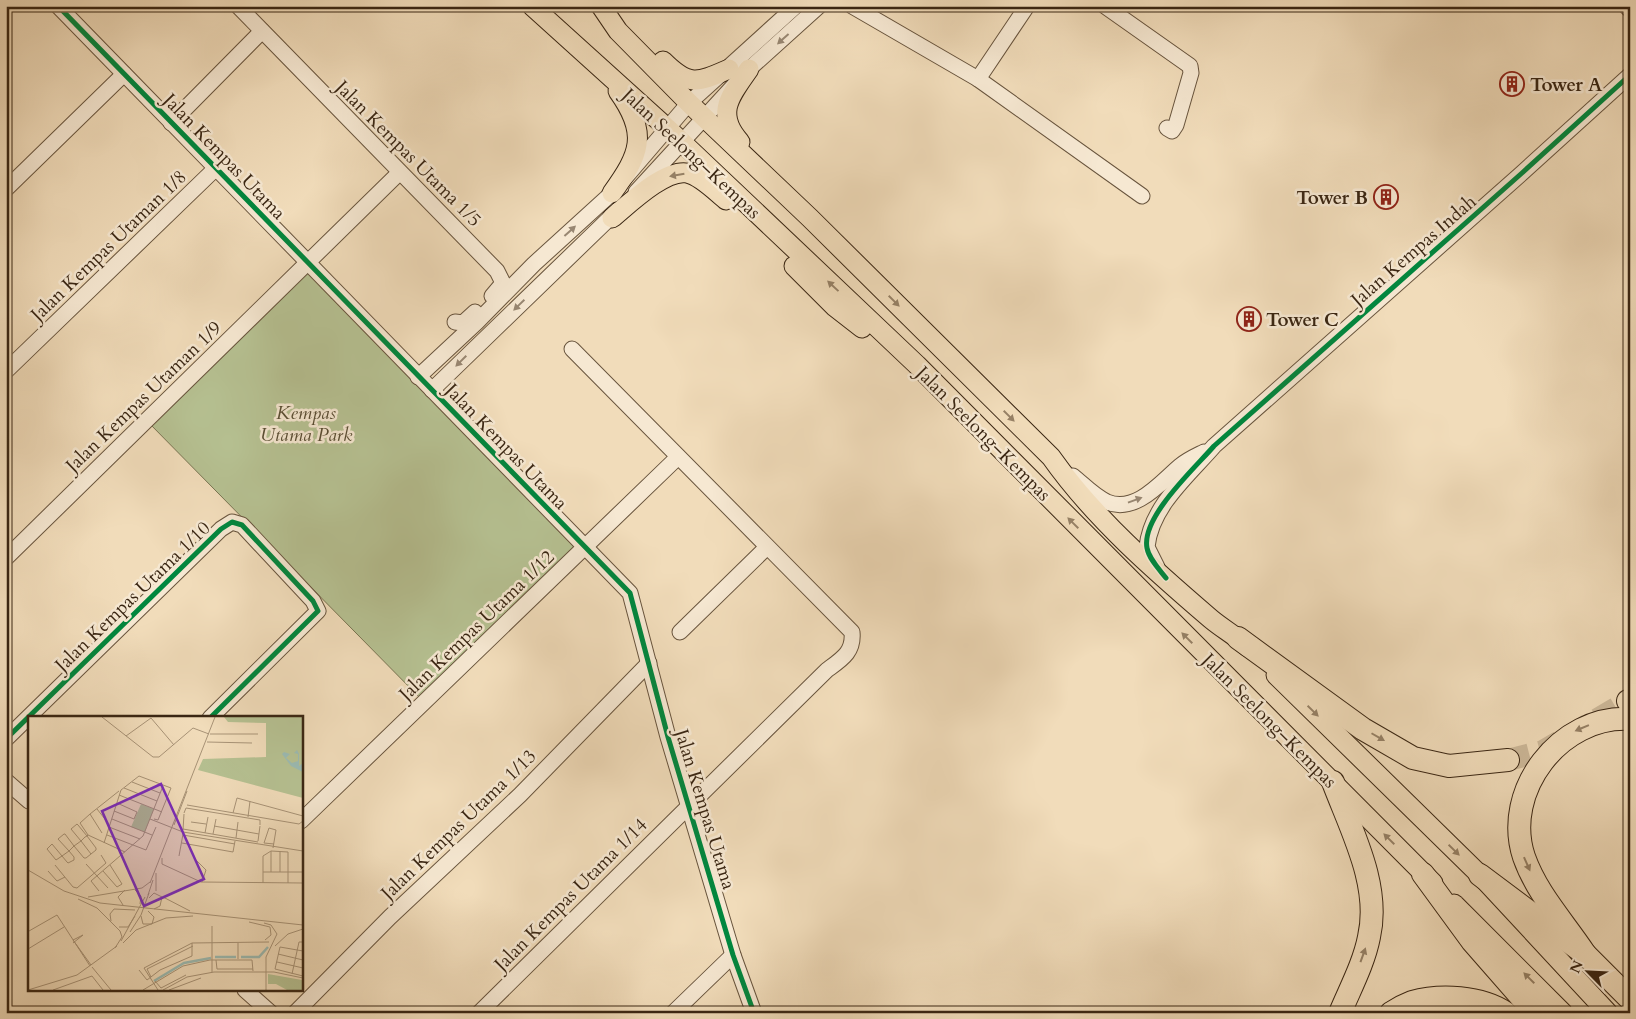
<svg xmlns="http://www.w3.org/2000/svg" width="1636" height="1019" viewBox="0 0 1636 1019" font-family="Cardo,serif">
<rect width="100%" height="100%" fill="#f1dcba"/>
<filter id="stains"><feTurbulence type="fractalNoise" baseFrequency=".004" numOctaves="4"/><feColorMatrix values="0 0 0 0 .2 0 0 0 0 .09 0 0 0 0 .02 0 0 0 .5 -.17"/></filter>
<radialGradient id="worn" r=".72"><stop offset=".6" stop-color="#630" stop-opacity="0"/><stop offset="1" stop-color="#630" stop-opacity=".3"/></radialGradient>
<!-- green -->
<path fill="#b6c192" stroke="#787452" d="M308,263L586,548L424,702L147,421Z"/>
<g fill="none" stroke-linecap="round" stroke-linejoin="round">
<!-- highway-tunnel -->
<path stroke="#ccb899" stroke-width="22" stroke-dasharray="22 11" stroke-linecap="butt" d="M1508,760L1543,751L1628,701"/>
<defs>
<g id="minor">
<path d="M58,6L630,593L668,737L733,955L754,1013"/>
<path d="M238,6L497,271L503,283L492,296"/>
<path d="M852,6L978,79L1142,196"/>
<path d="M1105,6L1190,66L1191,73L1176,125L1172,131L1167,128"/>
<path d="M1626,6L1630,10"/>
<path d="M978,79L1027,6"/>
<path d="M171,123L262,31"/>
<path d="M6,189L124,74"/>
<path d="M636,192L749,69L819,6"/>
<path d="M455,322L463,323L475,312"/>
<path d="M6,371L216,168"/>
<path d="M418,377L477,322L534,264L612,193L689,103L796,6"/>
<path d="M432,390L618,210"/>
<path d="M1073,476C1084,485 1094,496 1107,502C1136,514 1161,482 1180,466C1187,460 1196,456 1204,452"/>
<path d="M6,558L399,173"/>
<path d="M1157,567L1147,547C1151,506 1189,475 1214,446L1522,173L1630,75"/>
<path d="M680,632L767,547"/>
<path d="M6,739L221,529L232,522L242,525L313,601L318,611L210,718"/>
<path d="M6,781L29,801"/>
<path d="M301,821L678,457"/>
<path d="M245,990L271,1013"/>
<path d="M295,1013L390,917L520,795L649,663"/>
<path d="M479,1013L827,670C842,659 854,652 852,632L572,349"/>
<path d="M673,1013L733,955"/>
</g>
<g id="major">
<path d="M532,6L667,128L917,365L1433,883"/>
<path d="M601,6L618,31L689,103L810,218L1051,457C1094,518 1155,571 1211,619C1223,629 1236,636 1248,647"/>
<path d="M663,61C689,87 697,83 729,69"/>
<path d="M740,142C714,113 731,95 749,69"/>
<path d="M612,193C640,154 649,134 618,91"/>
<path d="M612,218C629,204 665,169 687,173C701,176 715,191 726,200"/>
<path d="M794,266L835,307L862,328"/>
<path d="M1276,675L1480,875L1608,1013"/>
<path d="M1454,904L1563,1013"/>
</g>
<g id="highway">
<path d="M1238,638L1363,729L1413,758L1449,766L1508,760"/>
<path d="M1628,701L1630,700"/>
<path d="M1333,782C1351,830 1381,885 1369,937C1364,963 1350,989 1340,1013"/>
<path d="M1423,874L1472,941L1535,1013"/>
<path d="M1480,875L1585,954L1630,999"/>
<path d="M1585,954C1564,922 1537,894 1524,857C1502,791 1560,715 1630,719"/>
<path d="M1391,1013C1397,1009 1404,1005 1412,1002C1440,994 1481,996 1506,1013"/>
</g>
</defs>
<!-- minor casing -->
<use href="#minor" stroke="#68543d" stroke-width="17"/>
<!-- major casing -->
<use href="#major" stroke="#3a2613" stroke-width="21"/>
<!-- highway casing -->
<use href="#highway" stroke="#3a2613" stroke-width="24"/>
<!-- minor -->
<use href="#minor" stroke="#f6e8d2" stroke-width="15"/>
<!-- major -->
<use href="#major" stroke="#f1dcba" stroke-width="19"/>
<!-- highway -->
<use href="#highway" stroke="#f1dcba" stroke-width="22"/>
<defs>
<g id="cycleway">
<path d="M58,6L630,593L668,737L733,955L754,1013"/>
<path d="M1166,578C1159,569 1149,559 1147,548C1141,517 1195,468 1214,446L1522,173L1630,75"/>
<path d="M6,739L221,529L232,522L242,525L313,601L318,611L210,718"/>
</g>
</defs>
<!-- cycleway casing -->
<use href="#cycleway" stroke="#f6e8d2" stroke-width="8"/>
<!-- cycleway -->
<use href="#cycleway" stroke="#00873e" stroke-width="5"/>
</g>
<!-- one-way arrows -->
<defs><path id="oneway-solid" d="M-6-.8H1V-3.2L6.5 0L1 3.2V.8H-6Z" transform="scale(1.25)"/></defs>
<g fill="#988772">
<use href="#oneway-solid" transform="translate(783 39) rotate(138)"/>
<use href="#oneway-solid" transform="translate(570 231) rotate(-42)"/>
<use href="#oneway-solid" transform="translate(519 305) rotate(136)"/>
<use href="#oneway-solid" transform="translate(461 361) rotate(135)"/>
<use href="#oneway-solid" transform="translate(1135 500) rotate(-20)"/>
</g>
<g fill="#968166">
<use href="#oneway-solid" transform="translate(677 175) rotate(170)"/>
<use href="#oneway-solid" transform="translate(833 286) rotate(-137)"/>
<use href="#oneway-solid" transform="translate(894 301) rotate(45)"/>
<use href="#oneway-solid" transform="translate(1009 416) rotate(45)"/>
<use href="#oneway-solid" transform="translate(1073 523) rotate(-135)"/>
<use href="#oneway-solid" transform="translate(1187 638) rotate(-135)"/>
<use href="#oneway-solid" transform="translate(1313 711) rotate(44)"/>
<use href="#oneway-solid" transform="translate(1582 728) rotate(157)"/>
<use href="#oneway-solid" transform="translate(1378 737) rotate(30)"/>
<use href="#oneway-solid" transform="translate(1389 839) rotate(-135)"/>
<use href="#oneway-solid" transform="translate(1454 850) rotate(44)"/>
<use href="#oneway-solid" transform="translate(1527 864) rotate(66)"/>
<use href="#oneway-solid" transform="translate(1363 955) rotate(-70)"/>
<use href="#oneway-solid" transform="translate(1529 978) rotate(-135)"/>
</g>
<!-- icons -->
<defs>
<symbol id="building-ring" viewBox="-11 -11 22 22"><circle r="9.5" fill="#f6e8d2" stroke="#8f2418" stroke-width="1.5"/><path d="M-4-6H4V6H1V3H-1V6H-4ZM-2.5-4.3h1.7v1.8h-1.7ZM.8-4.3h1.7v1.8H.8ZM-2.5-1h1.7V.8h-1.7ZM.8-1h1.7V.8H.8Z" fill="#8f2418"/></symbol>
</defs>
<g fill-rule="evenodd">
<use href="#building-ring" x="1498" y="70" width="28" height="28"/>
<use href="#building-ring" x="1372" y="183" width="28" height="28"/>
<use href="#building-ring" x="1235" y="305" width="28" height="28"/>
</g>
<g text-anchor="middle" stroke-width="5" stroke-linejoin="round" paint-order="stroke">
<!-- poi labels -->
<g font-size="19" font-weight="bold" fill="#3a2613" stroke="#f6e8d2" text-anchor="start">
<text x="1530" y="91">Tower A</text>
<text x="1368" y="204" text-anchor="end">Tower B</text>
<text x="1266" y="326">Tower C</text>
</g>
<!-- street labels -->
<g font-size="19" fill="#3a2613" stroke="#f6e8d2">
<text transform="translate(409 153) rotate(45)" y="7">Jalan Kempas Utama 1/5</text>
<text transform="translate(692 153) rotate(43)" y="7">Jalan Seelong–Kempas</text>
<text transform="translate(225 156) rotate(46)" y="7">Jalan Kempas Utama</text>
<text transform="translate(108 245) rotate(-44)" y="7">Jalan Kempas Utaman 1/8</text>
<text transform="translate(1413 250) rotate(-41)" y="7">Jalan Kempas Indah</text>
<text transform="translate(143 396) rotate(-44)" y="7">Jalan Kempas Utaman 1/9</text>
<text transform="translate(984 433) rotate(45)" y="7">Jalan Seelong–Kempas</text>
<text transform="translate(507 446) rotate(46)" y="7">Jalan Kempas Utama</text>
<text transform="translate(132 596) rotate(-44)" y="7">Jalan Kempas Utama 1/10</text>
<text transform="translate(476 625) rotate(-44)" y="7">Jalan Kempas Utama 1/12</text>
<text transform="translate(1270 720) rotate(45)" y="7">Jalan Seelong–Kempas</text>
<text transform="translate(706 809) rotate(73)" y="7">Jalan Kempas Utama</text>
<text transform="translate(458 824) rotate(-44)" y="7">Jalan Kempas Utama 1/13</text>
<text transform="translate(570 894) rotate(-45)" y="7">Jalan Kempas Utama 1/14</text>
</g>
<!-- park labels -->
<g font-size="19" font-style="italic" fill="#594d33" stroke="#f6e8d2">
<text x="306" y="419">Kempas<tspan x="306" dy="22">Utama Park</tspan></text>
</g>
</g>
<!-- overview -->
<g transform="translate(28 716)">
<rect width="275" height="275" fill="#f1dcba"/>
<path d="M196,1H275V82L170,54L175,43L238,41V7L200,6ZM113,88L126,93L117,116L103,111ZM240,258L274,264L275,274H259L248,268H240Z" fill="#b6c192"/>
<path d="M269,34L271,38V50L275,47V56L263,50L254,38L256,36L262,38L258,42L264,47L270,45V38L266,37Z" fill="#9bbbb3"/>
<path fill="none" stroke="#9bbbb3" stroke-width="2.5" d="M187,241H208M213,241H231L240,231M126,265L156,247L183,242"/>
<path fill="none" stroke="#a89377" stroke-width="1" d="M74,1L125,41H131L165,12L181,18M182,18H230M98,20L123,2L146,29M179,26L224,27M104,66L132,77M96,72L129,85M91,79L134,96M159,89L271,108L275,105M69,93L80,107M86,95L106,103L109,96L89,87M156,97L158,92L232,104V109M205,97L209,82L275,100M62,98L52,107L60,119L97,136M220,101L222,85M84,103L124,119M122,103L155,116L275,135M163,106L178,108M146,109L159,75M186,110L231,118M81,111L112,123M155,113L230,126M155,114L156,98M74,117L62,98L91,75M177,117L180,101M185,118L188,103M60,119L59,120L57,121L53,125L46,130L41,135L34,140L28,144L19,133L24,128L39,146L40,147L46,144V141L41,135L30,123L36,118H37L46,130L56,142H58L68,134V132L59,120L50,109L49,108L43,113L53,125L63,138M79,119L118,134L128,111M155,119L207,128M208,122L210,106M230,125L232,110M76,127L93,74L111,60L143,72L130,104L126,103M154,127L205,136L207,125M245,132L248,114L241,112L236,127L246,128M243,135V156M151,140L155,118M134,142V148L173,166L275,167M166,142L178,154L174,166M58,148L80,172M27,149L45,171L49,172L78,147L73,139M0,154L36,175L72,187L275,209M20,155L29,165L37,161M75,155L89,171L94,168L82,149M235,156H275M252,156V135M122,167L187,1M235,167V140L243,135L260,136V167M107,174L113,180L112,188M71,175L63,165L115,120L135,70M128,175V157M120,179L125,164M60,181L114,172L122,166M135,181L162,195M121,182L126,177L134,181L132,190L126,193M50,183L69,192L92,215L94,221L87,232M95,189L90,181L97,174M113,200L115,208H124L126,201L120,195M83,205L82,198L86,193L107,194M221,206L242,211L243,219L237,224M236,207L243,209L249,218L238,241V257M184,210V256M91,211H100L107,200M1,215L29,199L62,250M102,216L113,199L121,177M45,224L63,249M45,224L55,219L45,227M93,225L117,181M95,227L108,214L138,202L165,200M247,230L260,218L275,213M0,233L36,211M275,235L252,231L247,253L275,260M250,238L275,244M210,243V227M188,244L189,253H225M249,246L275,252M64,251L83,274M111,254L119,264L132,254L164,240V227M238,257V274M264,258L271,226H275M123,261L119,253L165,230M127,265L133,272L158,259M0,274L49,259L89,230M25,274L64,260L75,274M115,274L155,250L182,244H224L225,255M130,274L116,252L164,227L241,226M135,274L159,261L186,256H246L275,262M141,274L173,262"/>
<path fill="#7b2cbf" fill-opacity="0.15" stroke="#7b2cbf" stroke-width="2.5" d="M133,68L176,163L116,190L74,95Z"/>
<rect width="275" height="275" fill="none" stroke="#3a2613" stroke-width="2.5"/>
</g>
<!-- margin -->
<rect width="1636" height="1019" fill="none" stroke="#f1dcba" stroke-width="25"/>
<rect x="8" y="8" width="1621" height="1004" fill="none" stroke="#3a2613" stroke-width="2.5"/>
<rect x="12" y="12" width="1611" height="994" fill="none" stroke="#3a2613"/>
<!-- north arrow -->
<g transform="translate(1588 972) rotate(294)" stroke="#f6e8d2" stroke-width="4" paint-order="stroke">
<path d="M0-4L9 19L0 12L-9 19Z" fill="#3a2613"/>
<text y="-8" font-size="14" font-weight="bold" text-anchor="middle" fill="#3a2613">N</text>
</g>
<rect width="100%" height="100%" filter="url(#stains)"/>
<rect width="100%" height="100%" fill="url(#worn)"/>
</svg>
